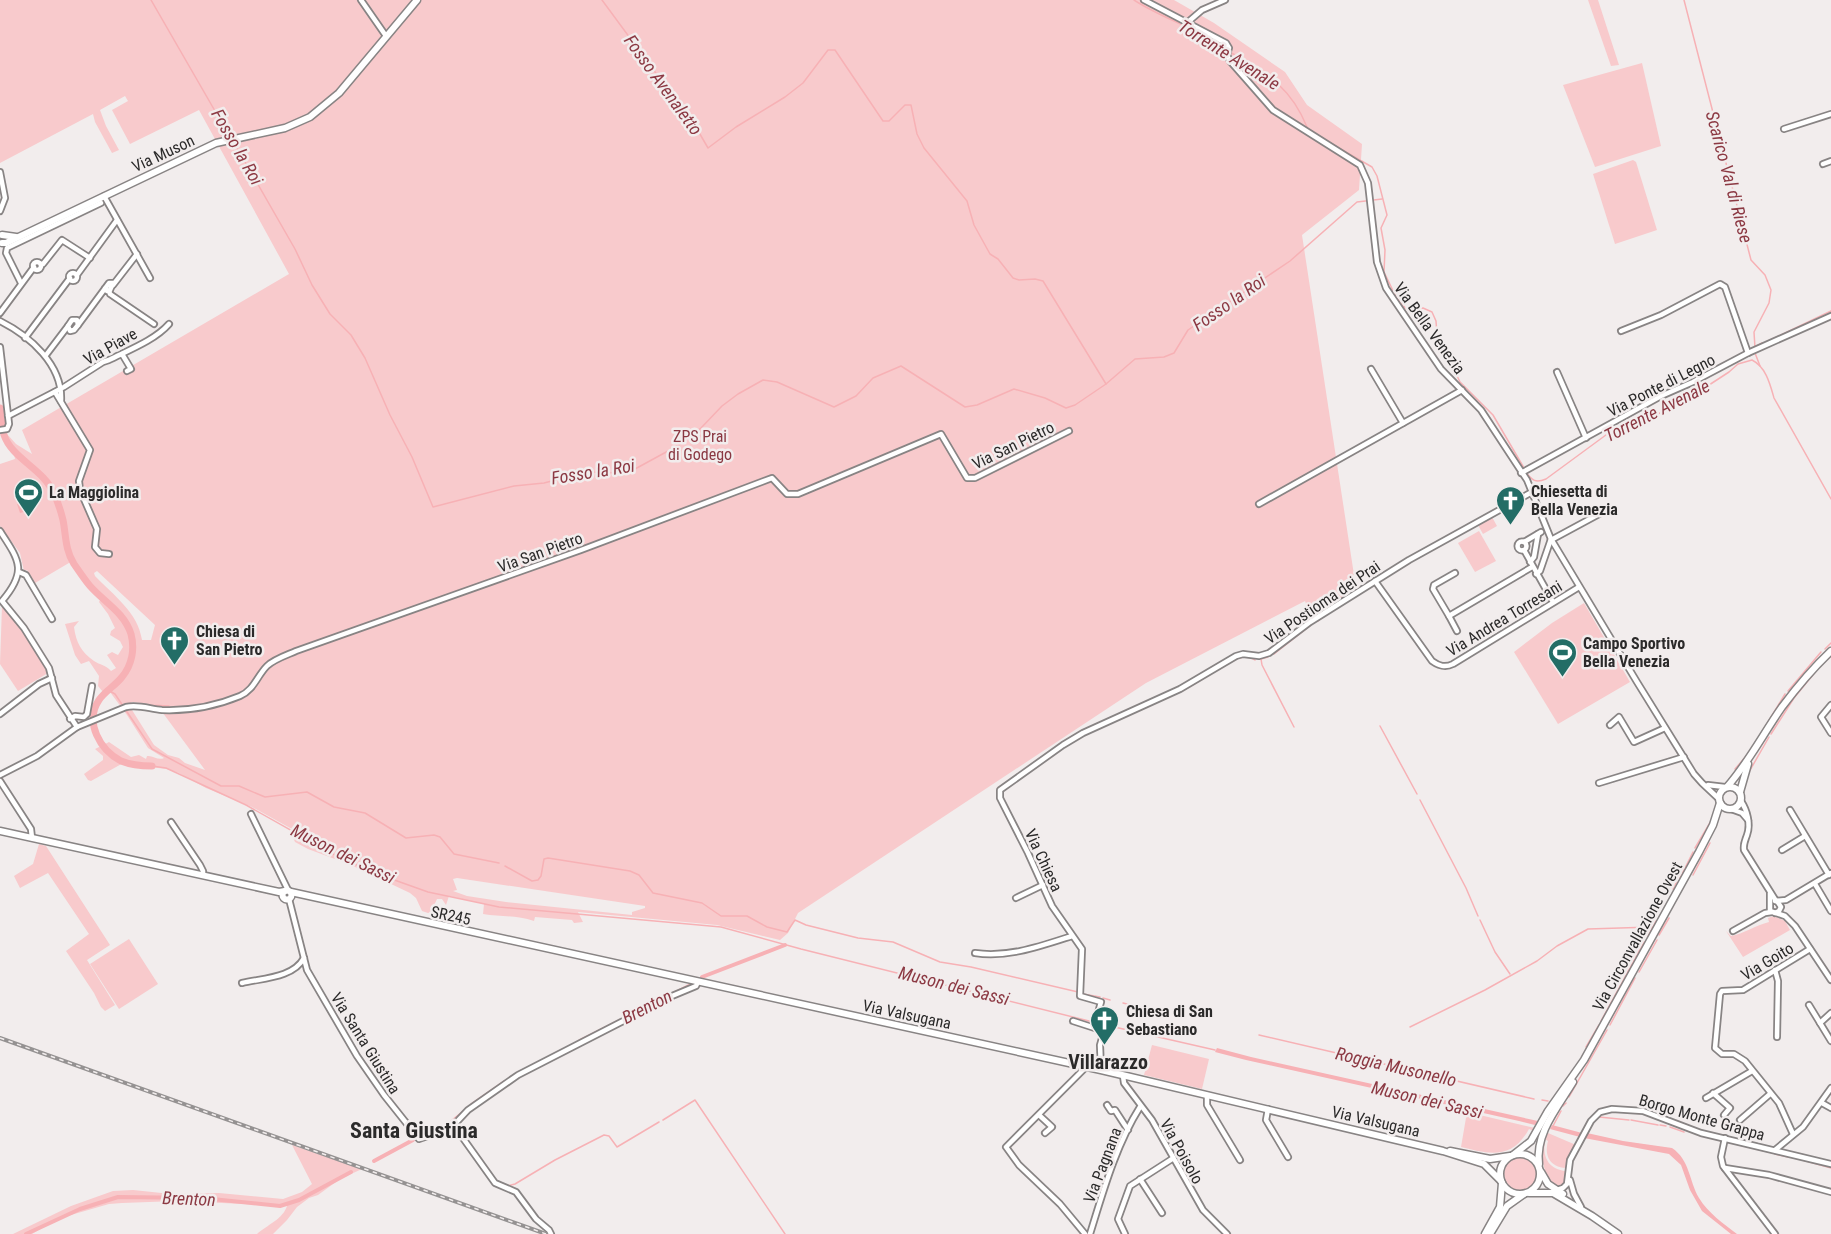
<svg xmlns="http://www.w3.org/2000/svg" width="1831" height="1234" viewBox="0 0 1831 1234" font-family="'Roboto Condensed',sans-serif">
<rect width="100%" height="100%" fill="#f2eded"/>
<!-- green -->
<g fill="#f8cacc" fill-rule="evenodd">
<path d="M0,0H1174L1214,23L1285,72L1307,105L1362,144L1359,190L1302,235L1354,575L1339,584L1346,597L1317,616L1311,617L1305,601L1146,683L798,913L788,933L780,940L717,925L578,912L583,922L574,923L572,920L535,917L534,921C517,915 500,917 483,914L484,904L449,896L446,905L442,899H437L431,912L428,913L422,911L416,898L410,893L351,865L308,849L295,842L290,831L292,829L252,807L206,788L179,773L167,769L131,765L125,762L91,781L88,780L84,774L103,760V756L95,749L109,742L131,757L139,755L146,759L147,756C153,755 158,761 164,758L148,748L127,715L110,692H103L98,686L99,676L89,661L81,664L75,655L65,624L79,621L74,627C76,642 81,652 94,661C100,665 106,665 111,671L116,668L107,655L112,652L118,655L123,647L120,641L110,635L111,631L115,628L108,614L99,602L102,596L88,580L74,560L35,583L27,570L24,571L20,553L0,526V464L15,459L13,449L2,434H7L16,444L32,454L22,430L289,274L199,110L130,144L112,110L128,101L125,96L100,110L106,126L119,150L112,153L95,122L93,114L0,163ZM97,571L155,625L151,640H142C138,612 113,595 95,576L94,573ZM132,702L157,705L205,770L185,763L179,758L168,755L154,745L132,710L137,708L129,705ZM457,878L645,906V908L632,912V915L506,902L467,896L453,891L457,890L453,879Z"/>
<path d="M1588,0H1598L1619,65L1611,66Z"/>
<path d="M1642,63L1661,146L1595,167L1563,85Z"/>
<path d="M1633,160L1636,162L1657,230L1615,244L1593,174Z"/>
<path d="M1492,517L1497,526L1483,534L1478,525Z"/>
<path d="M1479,531L1496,561L1475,572L1458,543Z"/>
<path d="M1584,603L1630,682L1558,724L1514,652L1552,623Z"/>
<path d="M2,606C21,622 38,651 48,673L18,691L0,664Z"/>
<path d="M39,844L46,846L110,945L87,960L115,1005L105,1011L101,1007L94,993L66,951L89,934L48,873L20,888L14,876L33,864Z"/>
<path d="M1774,916L1785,921L1790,930L1743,957L1726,931L1731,936C1743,934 1756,925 1769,922L1768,918Z"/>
<path d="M129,939L158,984L119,1009L90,964Z"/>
<path d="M1152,1045L1209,1059L1202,1089L1144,1075Z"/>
<path d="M1467,1112L1535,1128L1533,1131L1529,1129C1512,1160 1489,1154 1461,1147Z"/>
<path d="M1548,1133L1576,1145L1569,1155L1566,1168C1550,1167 1544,1156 1548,1141L1545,1139Z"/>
<path d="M1543,1141L1545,1142C1542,1158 1550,1170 1566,1171V1182L1559,1188L1550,1184C1544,1170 1540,1156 1543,1141Z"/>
<path d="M292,1145L362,1169L340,1179L318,1195L309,1198L297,1207L287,1220L273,1234H257C267,1225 283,1219 287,1206L176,1201L122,1203L109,1204L57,1219L32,1234H13L71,1206L113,1191L133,1190L171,1194L219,1193L283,1199L302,1192L312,1184Z"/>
<circle cx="1521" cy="1174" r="17"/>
</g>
<!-- water -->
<g fill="#f7b1b5">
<path d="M31,500L34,509L20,513L17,504Z"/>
<path d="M1217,1048L1251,1057L1538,1121L1535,1125L1519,1121L1246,1060L1215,1052Z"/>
<path d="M1552,1125L1582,1133L1580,1137L1550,1129Z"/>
<path d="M1587,1133L1623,1141L1672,1148C1690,1160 1689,1181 1699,1198C1708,1213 1724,1224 1737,1234H1731L1702,1211L1690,1190L1681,1165L1669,1154L1584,1138Z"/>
</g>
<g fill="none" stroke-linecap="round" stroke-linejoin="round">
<!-- stream -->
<g stroke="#f7b1b5" stroke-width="1.5">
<path d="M151,0L230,137"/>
<path d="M602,0L697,129L708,148L736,127L785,97L803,83L828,50H835L883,121H889L905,105H911L917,134L924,148L967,201L974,225L990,254L998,259L1013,278L1019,280L1035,279L1043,281L1106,384"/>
<path d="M1134,0C1163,19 1198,28 1226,50"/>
<path d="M1684,0L1751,260L1765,275L1771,290L1769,303L1754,332L1755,348"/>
<path d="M1230,52C1266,74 1290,85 1307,127"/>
<path d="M1318,136L1372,167L1377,176L1387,215L1381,228L1385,250L1384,272L1396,297L1406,309L1423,308L1432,312L1436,321L1437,334L1460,382L1493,415L1524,468"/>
<path d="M233,141L295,249L312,285L330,314L351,335L365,358L390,415L412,457L433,507L514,486L544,483L586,472L624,473L635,469L679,445L701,428L722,406L738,394L763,380L777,382L834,407L856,396L873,378L901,366L965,407L977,405L1014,389L1045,398L1066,408L1075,405L1106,384L1135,359L1164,357L1174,353L1188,330L1290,261L1357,202L1382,199"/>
<path d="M1766,342L1831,311"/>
<path d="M1755,347L1762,343"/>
<path d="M1755,353L1760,366"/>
<path d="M1526,472C1532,481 1536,483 1546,479L1610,432L1644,421L1686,400L1729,372L1738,364L1752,360C1766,367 1770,384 1774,398L1831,499"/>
<path d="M1318,621L1324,616"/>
<path d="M1825,649L1831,643"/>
<path d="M1274,654L1311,625"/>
<path d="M1261,659L1262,665L1294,727"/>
<path d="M1261,659L1268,657"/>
<path d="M1228,663C1238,658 1247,654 1255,660"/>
<path d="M1823,663L1831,656"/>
<path d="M1189,687L1217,670"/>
<path d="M106,689L115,694L152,749L221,786H239L265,797L307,792L334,807L365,813L406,838L434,835L440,837L454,854L499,863"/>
<path d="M1788,691L1821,652"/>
<path d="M129,704L169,706"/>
<path d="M1380,726L1417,794"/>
<path d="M1771,734L1794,698L1816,671"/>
<path d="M1753,747L1785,694"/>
<path d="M152,766L166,768L246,805L335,855L372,872L428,892L499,907L721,927L801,949L1093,1022"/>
<path d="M1735,769L1748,754"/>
<path d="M1749,772L1769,737"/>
<path d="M1420,800L1466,888L1478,916"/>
<path d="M1695,848L1711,821"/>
<path d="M505,866L532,881L538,880L541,876L544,859L548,858L630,871L639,875L653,893L702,903L721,916H747L767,927L787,932L795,920L806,925L858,938L893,942L940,962L971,967L1078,992"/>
<path d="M1693,875L1710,843"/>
<path d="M1680,878L1693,852"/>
<path d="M1673,889L1677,881"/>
<path d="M1480,920L1495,952L1510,974"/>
<path d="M1659,935L1669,918"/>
<path d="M1648,936L1656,921"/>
<path d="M1639,972L1657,940"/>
<path d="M1083,994L1100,997"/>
<path d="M1103,998L1110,1000"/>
<path d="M1123,1003L1162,1013"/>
<path d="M1601,1021L1644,942"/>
<path d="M1097,1023L1215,1050"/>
<path d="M1610,1025L1635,978"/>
<path d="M1410,1027L1485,990L1537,961L1557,946L1588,929L1652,927"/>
<path d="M1259,1035L1534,1099"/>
<path d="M1586,1047L1599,1025"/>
<path d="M1569,1097L1607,1030"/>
<path d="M1542,1100L1548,1101"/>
<path d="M1563,1106L1566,1103"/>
<path d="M1599,1117L1629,1120"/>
<path d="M663,1120L695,1100L785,1234"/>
<path d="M1631,1120L1658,1125"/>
<path d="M1660,1125L1666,1126"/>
<path d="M1553,1126L1561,1111"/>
<path d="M1670,1127L1684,1132"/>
<path d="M1707,1137L1722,1141"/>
<path d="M1727,1142L1773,1153"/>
<path d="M1775,1154L1788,1157"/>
<path d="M1799,1159L1831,1168"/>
<path d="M507,1186L515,1184L555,1160L604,1135L609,1136L617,1147L659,1122"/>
</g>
<!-- canal -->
<g stroke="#f7b1b5" stroke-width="4">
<path d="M702,977L785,945"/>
<path d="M580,1041L689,986"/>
<path d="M472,1105L505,1082"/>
<path d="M421,1136L448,1125L464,1112"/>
<path d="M374,1161L413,1140"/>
<path d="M26,1234L80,1209L118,1197L202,1198L280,1206L299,1200L351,1172"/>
</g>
<!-- river -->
<path stroke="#f7b1b5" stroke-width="7" d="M0,408C1,417 2,427 4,435C12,459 44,469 54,494C58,502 61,512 63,520C66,535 65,550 74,564C79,571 84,579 90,586C104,602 124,612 131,634C135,649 132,665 122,677C115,686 105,691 99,700C84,722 100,750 121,761C131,765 141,766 152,766"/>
<defs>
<g id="minor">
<path d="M361,0L386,36"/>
<path d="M1144,0L1226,43L1229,48L1227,55L1230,61L1273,110L1360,165L1368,183L1377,262L1386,288L1441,369L1481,410L1527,480L1551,539L1637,682L1694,774L1702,783L1718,798"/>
<path d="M1188,22L1202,10L1225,0"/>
<path d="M1784,129L1831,114"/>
<path d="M1823,164L1831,161"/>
<path d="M0,172L5,198L0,211"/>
<path d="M104,196L150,278"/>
<circle cx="37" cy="266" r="4"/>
<path d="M41,264H43L62,240L90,258"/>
<circle cx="73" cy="277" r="4"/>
<path d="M77,275L117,220"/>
<path d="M21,283L6,253L7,248L101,203"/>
<path d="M113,285L137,254"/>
<path d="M109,291L110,294L154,324"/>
<path d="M0,313L34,267"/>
<path d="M72,320H77L78,325L74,330L70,331L68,326Z"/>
<path d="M0,321C30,336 63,365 61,401"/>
<path d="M78,325L109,283H113L110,290L107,291L105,288"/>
<path d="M1621,331L1661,315L1720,284L1725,287L1748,353"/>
<path d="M25,338L70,278"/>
<path d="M0,347L9,424L7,429L0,430"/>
<path d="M122,354L131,369L127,371"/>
<path d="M46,355L68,326"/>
<path d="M1371,369L1403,423"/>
<path d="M1557,372L1586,438"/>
<path d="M55,392L90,450L79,481L80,490L97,529L95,547L100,553L109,554"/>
<path d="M8,416L64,387L103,362L109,360C129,350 155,340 169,324"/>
<path d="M1521,473L1661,396L1693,382L1748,353L1831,316"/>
<path d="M1259,504L1462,390"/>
<path d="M0,531C19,560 28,571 2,601L24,628L49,668L56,695L77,727"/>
<path d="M1551,540L1601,513"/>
<circle cx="1522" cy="546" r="4.5"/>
<path d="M1524,542L1541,532"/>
<path d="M1524,550L1553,602"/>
<path d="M1530,562L1534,557L1538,534"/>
<path d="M19,572L26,575L52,619"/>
<path d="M1455,573L1434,585L1433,589L1449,616L1532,567"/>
<path d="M1536,574L1540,571L1551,539"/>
<path d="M1375,581L1432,661C1439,666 1445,668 1453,664L1579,587"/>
<path d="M1449,616L1457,631"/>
<path d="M1831,705L1821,717L1831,733"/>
<path d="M0,714L39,684L52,678"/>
<path d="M70,719L75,716L84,717L87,714L92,686"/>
<path d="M1610,725L1619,717L1634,742L1665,728"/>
<path d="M0,775L37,756L77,727L126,707C138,704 150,709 162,710C188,711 216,706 240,696C254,690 257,676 267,666C274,659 287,655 296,651L581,550L772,478L787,494H798L941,434L967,478H975L1069,431"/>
<path d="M0,781L31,829L32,838"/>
<path d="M1599,783L1684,757"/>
<path d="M1708,785L1725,787"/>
<path d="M1741,801C1747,810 1751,824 1747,835C1745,841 1743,844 1744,850L1776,901"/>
<path d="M1731,809L1742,813L1748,820"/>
<path d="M1790,810L1829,875"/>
<path d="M251,814L288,890"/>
<path d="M171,822L200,865L203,871V875"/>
<path d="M1782,850L1805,836"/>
<path d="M1815,884L1831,911"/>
<path d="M1770,893V911L1785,916L1795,926L1831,980"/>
<path d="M1016,898L1043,885"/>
<path d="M289,899L307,970L357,1056L384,1095L419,1139L451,1128"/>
<path d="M1775,901L1786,900L1831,873"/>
<path d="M1775,913L1779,911L1781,907L1777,901"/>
<path d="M1733,931L1765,913L1772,912"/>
<path d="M975,953C1008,958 1041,946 1072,936"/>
<path d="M1775,970L1778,981L1777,1037"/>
<path d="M242,983C263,978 293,978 304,958"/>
<path d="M1809,1005L1831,1041"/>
<path d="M1073,1021L1104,1031L1100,1045L1101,1070"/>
<path d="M1820,1023L1831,1013"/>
<path d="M1094,1027L1101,1002L1080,996L1082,949L1052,906L1028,853L1000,798V790L1063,745L1083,733L1180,689L1236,656L1243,654L1259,656L1269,653L1310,622L1409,560L1532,492"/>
<path d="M1123,1076L1124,1083L1152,1120L1203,1210L1227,1234"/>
<path d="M1713,1093L1730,1108L1724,1115"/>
<path d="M1207,1095V1105L1240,1160"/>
<path d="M1706,1098L1752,1071"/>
<path d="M1822,1103L1831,1108"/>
<path d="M1107,1105L1111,1111L1115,1110L1128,1130"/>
<path d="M1268,1109L1266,1120L1288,1157"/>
<path d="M1039,1115L1052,1127L1045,1133"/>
<path d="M1740,1120L1770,1094"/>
<path d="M451,1128L468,1110L518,1075L672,996L696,986L698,982"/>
<path d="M451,1128L456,1130L460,1134L495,1183L516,1192L536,1219L549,1230L551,1234"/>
<path d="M1793,1134L1779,1103L1745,1061L1734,1054H1722L1715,1048L1720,994L1722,991L1743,990L1810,949"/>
<path d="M1725,1138L1721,1157L1723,1166L1775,1234"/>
<path d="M1775,1150L1803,1127L1831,1088"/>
<path d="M1725,1168L1769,1175L1831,1192"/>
<path d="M1140,1179L1162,1213"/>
<path d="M1570,1180L1574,1194L1581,1207"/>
<path d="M1557,1190L1563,1188L1567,1184L1570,1160L1591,1121L1600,1112L1612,1109L1643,1111L1701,1133L1831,1164"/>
<path d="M1085,1234L1060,1204L1019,1165L1006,1147L1086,1067"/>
<path d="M1090,1234C1103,1192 1116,1145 1140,1107"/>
<path d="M1125,1234L1118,1219L1130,1186L1172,1159"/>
</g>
<g id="major">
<path d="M2,235L16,237"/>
<path d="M2,243H6L216,143L285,128L310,117L339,93L417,0"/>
<circle cx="1730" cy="798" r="11"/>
<path d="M1727,787C1749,762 1763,734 1782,707C1797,687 1813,668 1831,651"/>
<path d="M1740,792L1748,764"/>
<path d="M0,831L279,892L285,891"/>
<circle cx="287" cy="895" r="4.5"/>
<path d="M291,892L1101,1070L1443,1151L1484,1164L1501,1181"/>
<path d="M1450,1151L1490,1159L1510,1156"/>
<circle cx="1520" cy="1174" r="20"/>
<path d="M1513,1155L1531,1141L1548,1111L1584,1060L1699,852L1713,825L1720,803"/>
<path d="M1539,1164C1535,1133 1558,1107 1573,1082"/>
<path d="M1541,1172L1548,1184L1563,1194"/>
<path d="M1529,1193H1553L1592,1216L1618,1234"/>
<path d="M1485,1234L1500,1207L1502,1183"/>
<path d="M1490,1234L1507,1206L1524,1194"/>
</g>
</defs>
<!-- minor casing -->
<use href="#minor" stroke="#888484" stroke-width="8"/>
<!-- major casing -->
<use href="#major" stroke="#888484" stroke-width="9"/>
<!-- minor -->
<use href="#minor" stroke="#fff" stroke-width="4.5"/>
<!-- major -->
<use href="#major" stroke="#fff" stroke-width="6"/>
<defs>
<path id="rail" d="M0,1038L546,1234"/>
</defs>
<!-- rail casing -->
<use href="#rail" stroke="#959292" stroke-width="4"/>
<!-- rail -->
<use href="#rail" stroke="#f2eded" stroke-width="1.5" stroke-dasharray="4.5" stroke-linecap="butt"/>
</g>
<!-- icons -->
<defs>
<symbol id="stadium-pin" viewBox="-11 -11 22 30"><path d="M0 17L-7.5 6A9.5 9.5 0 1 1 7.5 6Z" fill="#236d66" stroke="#f2eded"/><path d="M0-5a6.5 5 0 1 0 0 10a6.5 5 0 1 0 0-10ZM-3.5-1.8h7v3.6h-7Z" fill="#fff"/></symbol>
<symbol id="church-pin" viewBox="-11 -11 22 30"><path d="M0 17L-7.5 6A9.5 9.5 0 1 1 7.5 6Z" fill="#236d66" stroke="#f2eded"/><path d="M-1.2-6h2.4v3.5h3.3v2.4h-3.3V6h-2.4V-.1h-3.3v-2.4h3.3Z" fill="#fff"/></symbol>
</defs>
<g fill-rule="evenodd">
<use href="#stadium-pin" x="12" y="476" width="33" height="45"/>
<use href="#church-pin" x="1494" y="484" width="33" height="45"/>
<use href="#church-pin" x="158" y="624" width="33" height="45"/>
<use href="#stadium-pin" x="1546" y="636" width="33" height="45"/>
<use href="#church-pin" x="1088" y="1004" width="33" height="45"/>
</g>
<g text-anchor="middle" stroke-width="5" stroke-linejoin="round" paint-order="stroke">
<!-- street labels -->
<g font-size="16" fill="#2b2a2a" stroke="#f2eded">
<text transform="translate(163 153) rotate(-25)" y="6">Via Muson</text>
<text transform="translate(1430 328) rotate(54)" y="6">Via Bella Venezia</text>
<text transform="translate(110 346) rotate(-29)" y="6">Via Piave</text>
<text transform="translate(1661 385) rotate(-27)" y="6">Via Ponte di Legno</text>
<text transform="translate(1013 445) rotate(-26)" y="6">Via San Pietro</text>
<text transform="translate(540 552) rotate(-20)" y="6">Via San Pietro</text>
<text transform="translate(1322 602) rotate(-34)" y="6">Via Postioma dei Prai</text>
<text transform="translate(1504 618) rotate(-31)" y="6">Via Andrea Torresani</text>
<text transform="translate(1044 860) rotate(65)" y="6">Via Chiesa</text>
<text transform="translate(451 915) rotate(12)" y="6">SR245</text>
<text transform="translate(1637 936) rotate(-61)" y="6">Via Circonvallazione Ovest</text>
<text transform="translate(1767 961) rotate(-31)" y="6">Via Goito</text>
<text transform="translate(907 1014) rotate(12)" y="6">Via Valsugana</text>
<text transform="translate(366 1043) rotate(58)" y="6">Via Santa Giustina</text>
<text transform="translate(1702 1117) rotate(16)" y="6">Borgo Monte Grappa</text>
<text transform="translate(1376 1121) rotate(13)" y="6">Via Valsugana</text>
<text transform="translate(1182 1151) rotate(61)" y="6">Via Poisolo</text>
<text transform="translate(1102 1165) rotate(-69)" y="6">Via Pagnana</text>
</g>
<!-- park labels -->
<g font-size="16" fill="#8a3842" stroke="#f2eded">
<text x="700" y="442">ZPS Prai<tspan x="700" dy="18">di Godego</tspan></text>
</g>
<!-- poi labels -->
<g font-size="16" font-weight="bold" fill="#2b2a2a" stroke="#f2eded" text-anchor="start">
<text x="1531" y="497">Chiesetta di<tspan x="1531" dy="18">Bella Venezia</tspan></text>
<text x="49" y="498">La Maggiolina</text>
<text x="196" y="637">Chiesa di<tspan x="196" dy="18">San Pietro</tspan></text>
<text x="1583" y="649">Campo Sportivo<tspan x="1583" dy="18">Bella Venezia</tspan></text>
<text x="1126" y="1017">Chiesa di San<tspan x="1126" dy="18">Sebastiano</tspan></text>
</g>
<!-- water labels -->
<g font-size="18" font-style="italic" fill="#8c3943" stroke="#f2eded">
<text transform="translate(1229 55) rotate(32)" y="6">Torrente Avenale</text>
<text transform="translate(663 85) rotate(54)" y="6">Fosso Avenaletto</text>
<text transform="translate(237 147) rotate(60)" y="6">Fosso la Roi</text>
<text transform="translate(1729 177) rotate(75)" y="6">Scarico Val di Riese</text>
<text transform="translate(1229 303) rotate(-35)" y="6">Fosso la Roi</text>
<text transform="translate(1657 411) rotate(-27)" y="6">Torrente Avenale</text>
<text transform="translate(593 472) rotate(-9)" y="6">Fosso la Roi</text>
<text transform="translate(343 854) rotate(26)" y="6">Muson dei Sassi</text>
<text transform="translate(954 986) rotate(14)" y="6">Muson dei Sassi</text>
<text transform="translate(647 1007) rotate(-27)" y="6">Brenton</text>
<text transform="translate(1396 1067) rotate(13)" y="6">Roggia Musonello</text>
<text transform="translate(1427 1100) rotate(13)" y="6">Muson dei Sassi</text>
<text transform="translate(189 1199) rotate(2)" y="6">Brenton</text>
</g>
<!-- quarter labels -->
<g font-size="20" font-weight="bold" fill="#2b2a2a" stroke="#f2eded">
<text x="1108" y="1069">Villarazzo</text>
</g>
<!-- district labels -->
<g font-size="22" font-weight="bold" fill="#2b2a2a" stroke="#f2eded">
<text x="414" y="1138">Santa Giustina</text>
</g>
</g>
</svg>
